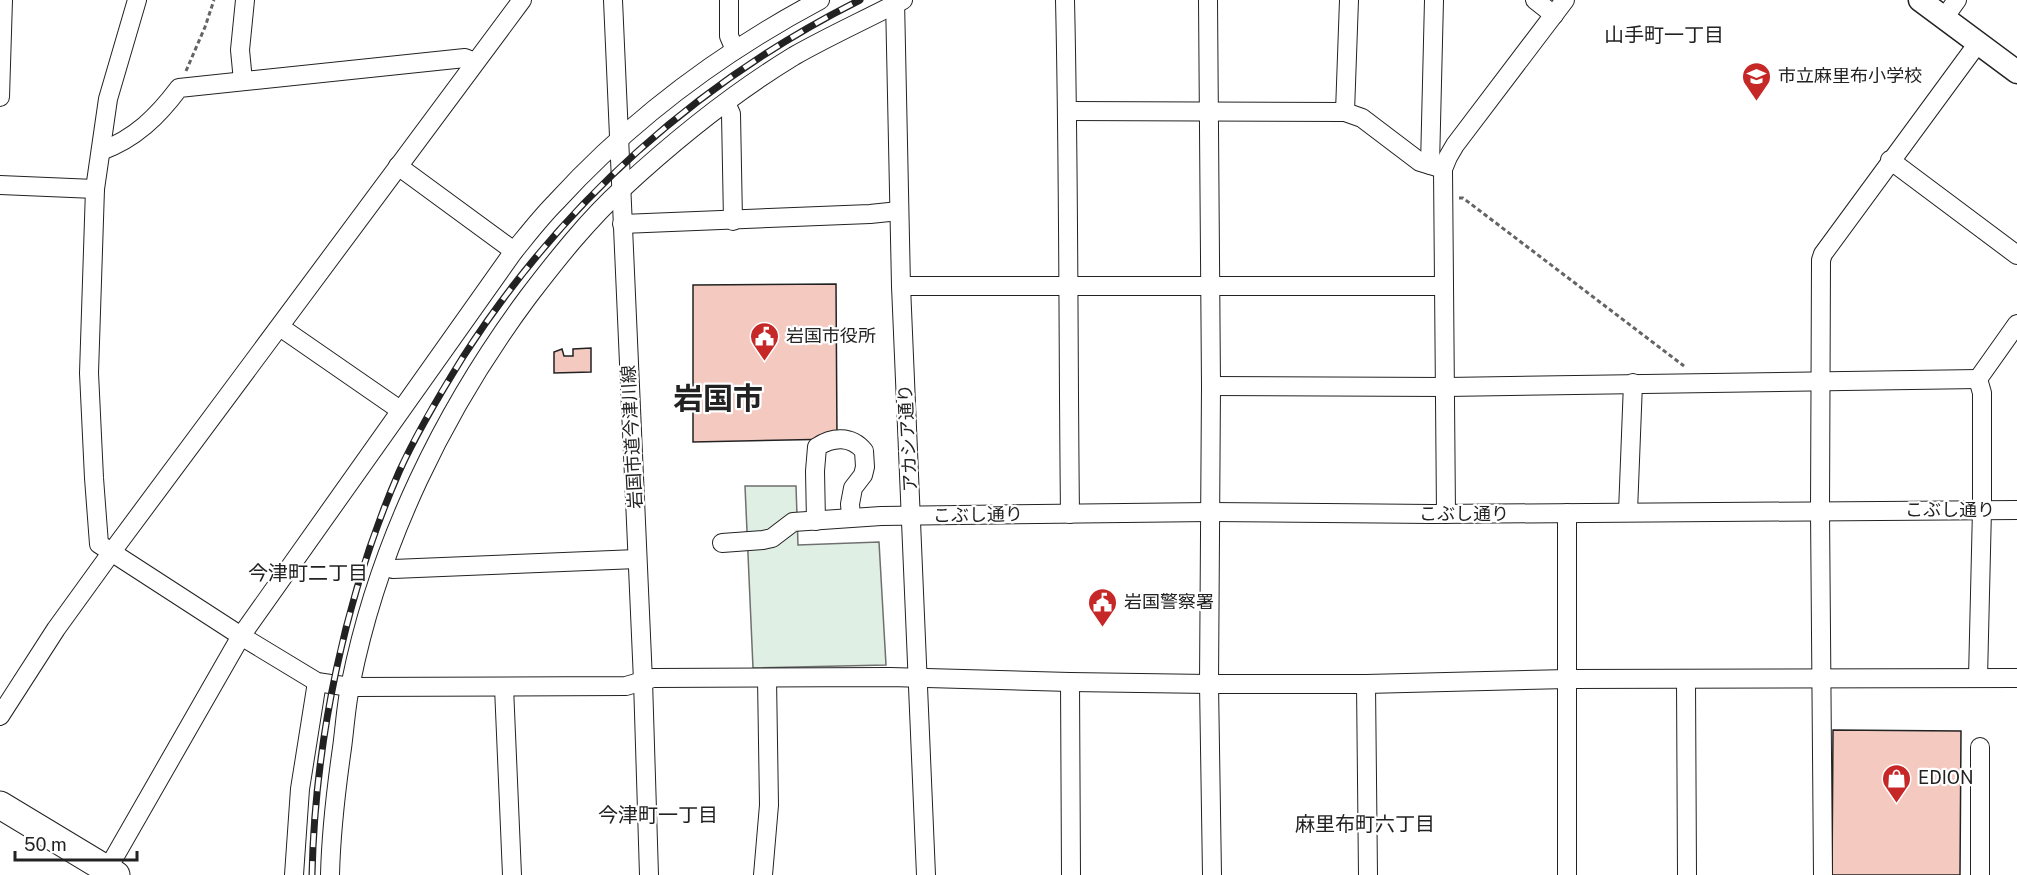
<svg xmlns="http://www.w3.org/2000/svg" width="2017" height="875" viewBox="0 0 2017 875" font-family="'Public Sans','Noto Sans JP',sans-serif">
<rect width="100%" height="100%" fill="#fff"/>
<!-- green -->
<path fill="#e0efe3" stroke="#6f6f6f" stroke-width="1.5" d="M745,486H796L798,545L879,542L886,665L753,668Z"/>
<!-- building -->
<g fill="#f3c9c0" stroke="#222" stroke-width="1.5">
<path d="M836,284L837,439L693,442V285Z"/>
<path d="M591,348V372L554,373V352L562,349L564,356H573V349Z"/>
<path d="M1833,730L1961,731L1960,875H1832Z"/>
</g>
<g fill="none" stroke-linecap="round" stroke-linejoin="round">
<defs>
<g id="minor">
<path d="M137,0L108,99L95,189L89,373L94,478L99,544L241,636L317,682L350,687L626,686L653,678L890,677L1070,682L1209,684H1366L1568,679L2017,678"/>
<path d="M613,0L643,681L649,875"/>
<path d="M729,0V36L735,50"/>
<path d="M895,0L901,286L926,875"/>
<path d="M1065,0C1069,171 1068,343 1070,514"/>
<path d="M1208,0L1211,386L1209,684L1212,875"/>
<path d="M1535,0L1554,15"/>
<path d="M1944,18L1957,0"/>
<path d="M243,81L240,50L245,0"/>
<path d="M0,97L3,0"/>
<path d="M726,103L731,114L733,221"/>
<path d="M1068,111L1345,112L1362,118L1420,162L1443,169"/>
<path d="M1345,112L1349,0"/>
<path d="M101,151C135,139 158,116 179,88L465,58L475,62"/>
<path d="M1890,160L2017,255"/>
<path d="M1430,165L1434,0"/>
<path d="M398,166L514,251"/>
<path d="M0,185L95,189"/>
<path d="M622,224L870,214L899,211"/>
<path d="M901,286H1443"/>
<path d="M280,327L400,410"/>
<path d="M1211,386L1446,387L1978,379"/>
<path d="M1628,512L1633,383"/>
<path d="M1567,513V875"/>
<path d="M1446,514L1443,169L1448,157L1455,145L1565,0"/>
<path d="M816,521L815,471L817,447C832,437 851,435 864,451L865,467L863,475L853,488L850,504L851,517"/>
<path d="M722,543L763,540L772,538L793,522L881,516L1210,512L1433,514L2017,510"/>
<path d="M384,566L393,569L637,559"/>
<path d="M1978,678L1982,509V393L1978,379L2017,324"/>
<path d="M1686,680L1687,875"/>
<path d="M1070,682L1071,875"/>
<path d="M1366,684L1368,875"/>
<path d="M504,687L512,875"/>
<path d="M0,716L56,629L111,553L522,0"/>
<path d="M1980,747V875"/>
<path d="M107,870L241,636L514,251C528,234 541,217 556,202C631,120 722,52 820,0"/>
<path d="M294,875L300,789L317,682"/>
<path d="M330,875C331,832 336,790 342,748C345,726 346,704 351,682C379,543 444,410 528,297C557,259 588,220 623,188C675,140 733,93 794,56C829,36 867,19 903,0"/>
<path d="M763,875L769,805L767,678"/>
<path d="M1823,875L1820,511L1821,260L1823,254L1978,43"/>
</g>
<path id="major" d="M1920,0L2017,72"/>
<path id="highway" d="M0,805L116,875"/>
</defs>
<!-- minor casing -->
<use href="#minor" stroke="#222" stroke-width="20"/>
<!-- major casing -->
<use href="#major" stroke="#222" stroke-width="25"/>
<!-- highway casing -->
<use href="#highway" stroke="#222" stroke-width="29"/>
<!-- path -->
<g stroke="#646464" stroke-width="3" stroke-dasharray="4.5 3" stroke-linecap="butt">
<path d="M186,71L205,27L214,0"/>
<path d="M1459,198H1463L1684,366"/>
</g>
<!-- minor -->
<use href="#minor" stroke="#fff" stroke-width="18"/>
<!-- major -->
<use href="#major" stroke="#fff" stroke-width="22"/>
<!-- highway -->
<use href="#highway" stroke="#fff" stroke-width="27"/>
<defs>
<path id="rail" d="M312,875C315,740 345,596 399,472C417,432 440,394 463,357C561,204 698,81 860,0"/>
</defs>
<!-- rail casing -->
<use href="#rail" stroke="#222" stroke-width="7"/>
<!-- rail -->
<use href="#rail" stroke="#fff" stroke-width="4.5" stroke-dasharray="14" stroke-linecap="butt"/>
</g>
<!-- icons -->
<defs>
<symbol id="school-pin" viewBox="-11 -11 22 30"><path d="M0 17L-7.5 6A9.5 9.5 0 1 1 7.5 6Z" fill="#c62828" stroke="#fff"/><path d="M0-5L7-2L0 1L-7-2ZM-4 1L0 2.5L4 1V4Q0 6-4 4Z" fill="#fff"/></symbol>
<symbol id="civic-pin" viewBox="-11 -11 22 30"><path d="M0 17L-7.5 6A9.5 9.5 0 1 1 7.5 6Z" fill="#c62828" stroke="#fff"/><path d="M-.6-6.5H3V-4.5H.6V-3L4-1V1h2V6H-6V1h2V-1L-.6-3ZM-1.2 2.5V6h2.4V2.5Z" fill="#fff"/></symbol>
<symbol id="shop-pin" viewBox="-11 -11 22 30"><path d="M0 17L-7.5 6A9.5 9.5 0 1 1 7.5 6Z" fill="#c62828" stroke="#fff"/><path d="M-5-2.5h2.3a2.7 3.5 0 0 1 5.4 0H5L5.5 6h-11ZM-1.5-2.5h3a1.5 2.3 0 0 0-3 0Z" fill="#fff"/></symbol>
</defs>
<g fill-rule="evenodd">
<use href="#school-pin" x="1740" y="60" width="33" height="45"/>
<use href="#civic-pin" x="748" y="320" width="33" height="45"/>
<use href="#civic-pin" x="1086" y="586" width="33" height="45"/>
<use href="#shop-pin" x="1880" y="762" width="33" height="45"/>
</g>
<g text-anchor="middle" stroke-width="4.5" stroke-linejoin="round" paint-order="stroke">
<!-- poi labels -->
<g font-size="18" fill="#222" stroke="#fff" text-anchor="start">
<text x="1778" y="82">市立麻里布小学校</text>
<text x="786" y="342">岩国市役所</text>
<text x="1124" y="608">岩国警察署</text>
<text x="1918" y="784">EDION</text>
</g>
<!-- street labels -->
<g font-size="18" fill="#222" stroke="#fff">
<text transform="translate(632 437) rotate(-93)" y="6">岩国市道今津川線</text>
<text transform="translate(908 438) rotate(-93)" y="6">アカシア通り</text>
<text x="1950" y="516">こぶし通り</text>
<text x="1464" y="520">こぶし通り</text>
<text transform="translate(978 515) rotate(-1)" y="6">こぶし通り</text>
</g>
<!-- neighbourhood labels -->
<g font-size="20" fill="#222" stroke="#fff">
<text x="1664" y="42">山手町一丁目</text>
<text x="308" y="580">今津町二丁目</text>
<text x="658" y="822">今津町一丁目</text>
<text x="1365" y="831">麻里布町六丁目</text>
</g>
<!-- town labels -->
<g font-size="30" font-weight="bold" fill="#222" stroke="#fff">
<text x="718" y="409">岩国市</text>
</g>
</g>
<!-- scale -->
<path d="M15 851v9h122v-9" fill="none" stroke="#222222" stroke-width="3"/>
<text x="24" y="851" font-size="18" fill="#222222" stroke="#ffffff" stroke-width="4.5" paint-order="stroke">50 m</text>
</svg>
